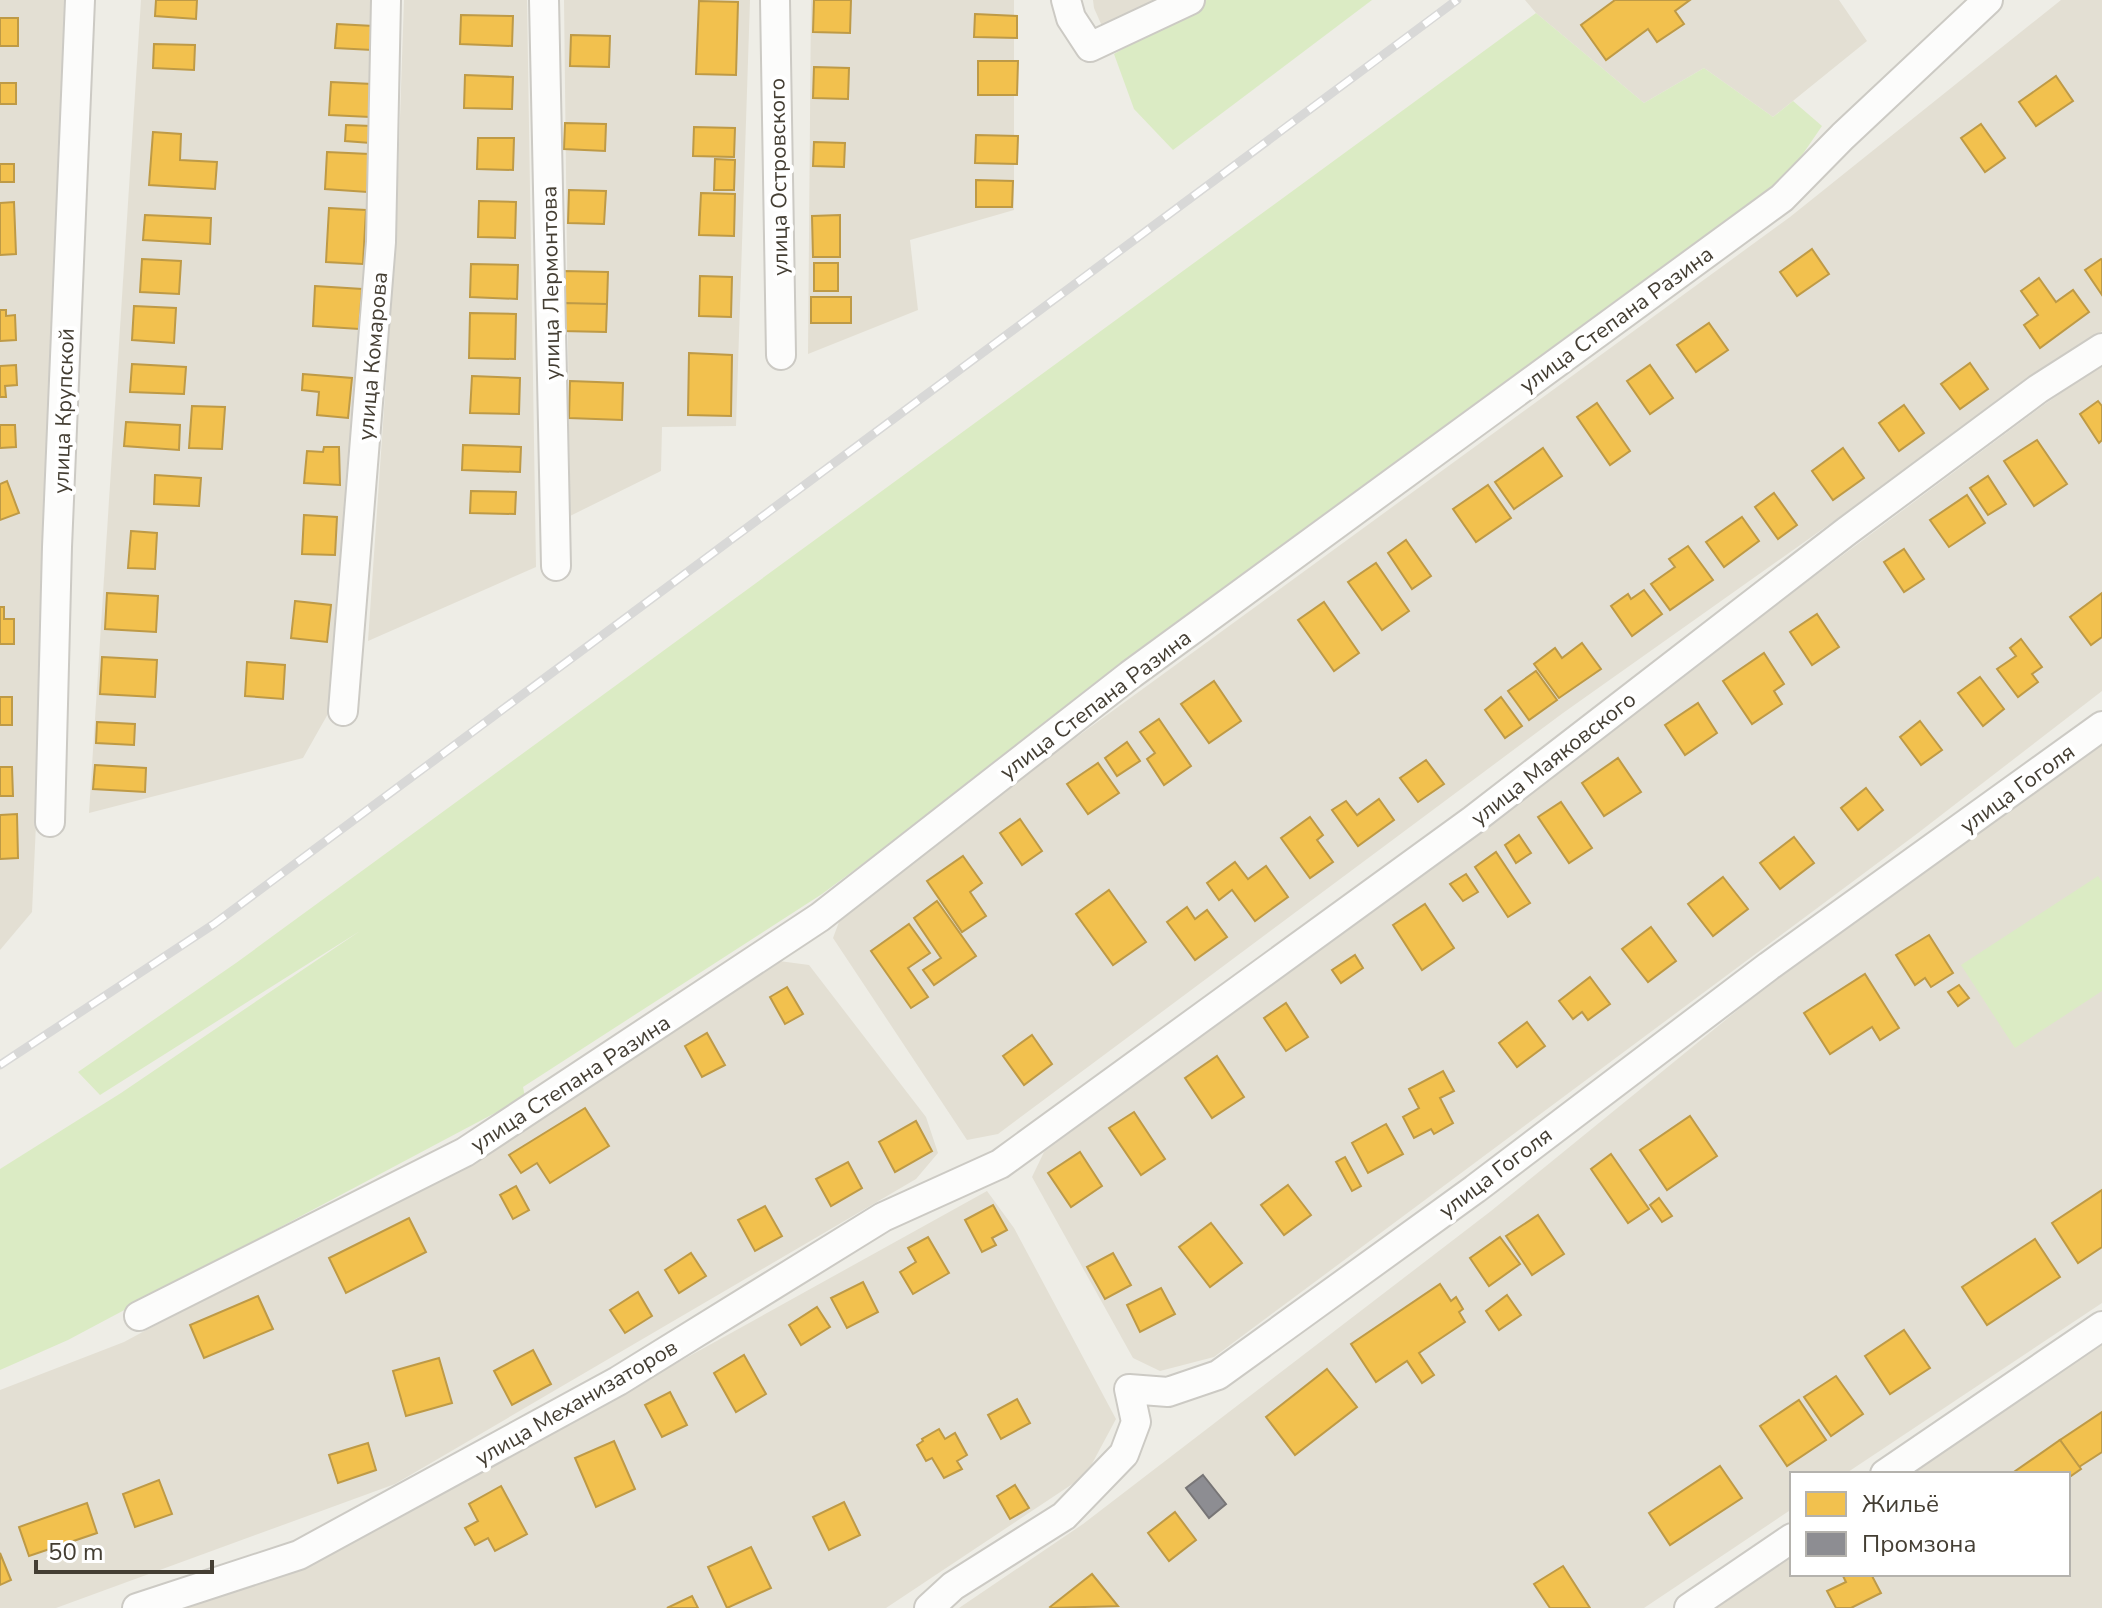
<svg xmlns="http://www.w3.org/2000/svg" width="2102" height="1608" viewBox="0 0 2102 1608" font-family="'Nunito Sans',sans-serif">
<rect width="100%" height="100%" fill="#eeede6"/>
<!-- residential -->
<g fill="#e3dfd3">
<path d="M0,0H68L49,536L32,912L0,950Z"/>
<path d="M141,0H377L371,251L329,712L303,758L89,813Z"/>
<path d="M404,0H527L536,567L368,641L396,236Z"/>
<path d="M564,0H750L736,426L662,427L661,471L570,516Z"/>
<path d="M811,0H1014V210L910,240L918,310L808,354Z"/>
<path d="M1093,0H1207L1114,53L1094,8Z"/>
<path d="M1525,0H1839L1867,41L1773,117L1704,68L1644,103L1536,13Z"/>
<path d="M2061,0H2102V331L1563,713L998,1134L967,1140L833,938L845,906L1790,217Z"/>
<path d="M2102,365V691L1918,833L1214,1357L1160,1371L1133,1358L1032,1177L1044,1152L2045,404Z"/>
<path d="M2102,734V1303L1845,1474H1792V1509L1644,1608H959L1083,1524L1491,1211L1901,877Z"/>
<path d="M779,961L809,965L926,1117L938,1153L916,1179L395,1484L56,1608H0V1390L124,1342L531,1123Z"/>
<path d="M987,1191L1014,1228L1116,1419L1086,1475L886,1608H159L336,1552Z"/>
<path d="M2102,1336V1608H1699L1792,1545V1574H2068V1474H1898Z"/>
</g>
<!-- green -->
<g fill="#dbebc4">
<path d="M1207,0H1372L1173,150L1134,109L1114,54Z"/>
<path d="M1536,13L1644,103L1704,68L1773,117L1793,101L1822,126L1783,183L822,894L523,1087L525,1097L68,1340L0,1370V1169L121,1093L360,931L100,1095L78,1072L236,963Z"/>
<path d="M2098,876L2102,882V991L2015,1048L1961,965Z"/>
</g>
<!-- homes -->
<g fill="#f2c14e" stroke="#be9a46" stroke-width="2">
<path d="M156,0H197L196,19L155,16Z"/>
<path d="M814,0H851L850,33L813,32Z"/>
<path d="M1615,0H1690L1675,11L1684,24L1657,42L1648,29L1606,60L1581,25Z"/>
<path d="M699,1L738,2L736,75L696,74Z"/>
<path d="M975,14L1017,16V38L974,37Z"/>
<path d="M461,15L513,16L512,46L460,44Z"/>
<rect x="0" y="18" width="18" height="28"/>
<path d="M337,24L373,26L372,50L335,48Z"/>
<path d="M571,35L610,36L609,67L570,66Z"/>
<path d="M154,44L195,45L194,70L153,68Z"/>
<path d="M978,61H1018L1017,95H978Z"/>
<path d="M814,67L849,68L848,99L813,98Z"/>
<path d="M465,75L513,77L512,109L464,108Z"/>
<path d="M2056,76L2073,101L2036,126L2019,102Z"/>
<path d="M331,82L372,84L370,117L329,115Z"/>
<rect x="0" y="83" width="16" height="21"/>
<path d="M565,123L606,124L605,151L564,149Z"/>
<path d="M1981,124L2005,158L1985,172L1961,138Z"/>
<path d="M346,125L371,126L370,143L345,141Z"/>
<path d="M694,127L735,128L734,157L693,156Z"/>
<path d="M153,132L181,134L180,160L217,162L215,189L149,185Z"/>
<path d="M976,135L1018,136L1017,164L975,163Z"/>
<path d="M478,138H514L513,170L477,169Z"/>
<path d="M814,142L845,143L844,167L813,166Z"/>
<path d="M327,152L369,154L367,192L325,189Z"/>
<path d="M715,159L735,160L734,190H714Z"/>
<rect x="0" y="164" width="14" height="18"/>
<path d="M976,180L1013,181L1012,207H976Z"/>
<path d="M569,190L606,191L604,224L568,223Z"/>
<path d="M701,193L735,194L734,236L699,235Z"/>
<path d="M479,201L516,202L515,238L478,237Z"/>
<path d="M14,202L16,254L0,255V203Z"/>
<path d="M329,208L366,210L363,264L326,262Z"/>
<path d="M145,215L211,218L210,244L143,240Z"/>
<path d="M840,215V257H813L812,216Z"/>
<path d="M1812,249L1829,274L1797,296L1780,272Z"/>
<path d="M142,259L181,261L179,294L140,292Z"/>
<path d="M2101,259L2102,260V295L2085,270Z"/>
<rect x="814" y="263" width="24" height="28"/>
<path d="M471,264L518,265L517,299L470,297Z"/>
<path d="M564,271L608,272L607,304H564Z"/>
<path d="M700,276L732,277L731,317L699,316Z"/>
<path d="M2039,278L2056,302L2073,290L2089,312L2040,348L2024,325L2038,315L2021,291Z"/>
<path d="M315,286L362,289L359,329L313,326Z"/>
<rect x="811" y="297" width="40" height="26"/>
<path d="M563,303L607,304L606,332L562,331Z"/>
<path d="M134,306L176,308L174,343L132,340Z"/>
<path d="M0,310H6V316L15,315L16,340L0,341Z"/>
<path d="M470,313L516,314L515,359L469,358Z"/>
<path d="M1709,323L1728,350L1696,372L1677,345Z"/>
<path d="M689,353L732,355L731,416L688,415Z"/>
<path d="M1970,363L1988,389L1960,409L1941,384Z"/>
<path d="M132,364L186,367L184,394L130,392Z"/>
<path d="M16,365L17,385L5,386L6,397H0V366Z"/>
<path d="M1650,365L1673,398L1650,414L1627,381Z"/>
<path d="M303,374L352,378L348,418L317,415L319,392L302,390Z"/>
<path d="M472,376L520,378L519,414L470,413Z"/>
<path d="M570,381L623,383L622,420L569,418Z"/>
<path d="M2098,401L2102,406V440L2099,443L2080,414Z"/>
<path d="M1597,403L1630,451L1610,465L1577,417Z"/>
<path d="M1904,405L1924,433L1899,451L1879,423Z"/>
<path d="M192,406L225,407L222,449L189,448Z"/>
<path d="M126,422L180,425L179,450L124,446Z"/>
<path d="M0,425H15L16,447L0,448Z"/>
<path d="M2037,440L2067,484L2034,506L2004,461Z"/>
<path d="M463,445L521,447L520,472L462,470Z"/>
<path d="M324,447H339L340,485L304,483L307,451L323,452Z"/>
<path d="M1543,448L1562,476L1514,509L1495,482Z"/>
<path d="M1843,448L1864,478L1833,500L1812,471Z"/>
<path d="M155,475L201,478L199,506L154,504Z"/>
<path d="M1988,476L2006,504L1988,515L1970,488Z"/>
<path d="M7,481L19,513L0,520V484Z"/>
<path d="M1488,485L1511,518L1476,542L1453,509Z"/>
<path d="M471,491L516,492L515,514L470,513Z"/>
<path d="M1774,493L1797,525L1778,539L1755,507Z"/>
<path d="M1967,495L1985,523L1949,547L1930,520Z"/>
<path d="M304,515L337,517L335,555L302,554Z"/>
<path d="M1742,517L1759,541L1724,567L1706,542Z"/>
<path d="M131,531L157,533L155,569L128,568Z"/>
<path d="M1406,540L1431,576L1412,589L1388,553Z"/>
<path d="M1688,546L1713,580L1670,610L1651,584L1675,567L1669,559Z"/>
<path d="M1904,549L1924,579L1904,592L1884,562Z"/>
<path d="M1376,563L1409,611L1382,630L1348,582Z"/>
<path d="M1644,590L1662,614L1632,636L1611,606L1628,594L1631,599Z"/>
<path d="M107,593L158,596L156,632L105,629Z"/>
<path d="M2102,593V637L2091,645L2070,617Z"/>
<path d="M295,601L331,605L327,642L291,638Z"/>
<path d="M1324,602L1359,653L1334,671L1298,620Z"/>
<path d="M0,607H4V619H14V644H0Z"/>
<path d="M1817,614L1839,647L1812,665L1790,632Z"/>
<path d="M2021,639L2042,667L2032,674L2038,682L2018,697L1997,669L2016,656L2010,648Z"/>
<path d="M1582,643L1601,669L1559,698L1534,664L1555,648L1562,658Z"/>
<path d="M1764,653L1784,684L1774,691L1782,704L1752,724L1723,681Z"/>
<path d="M102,657L157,660L155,697L100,694Z"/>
<path d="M247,662L285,665L283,699L245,696Z"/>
<path d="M1536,671L1557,700L1529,720L1508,691Z"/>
<path d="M1980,677L2004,709L1983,726L1958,693Z"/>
<path d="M1214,681L1241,721L1209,743L1181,704Z"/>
<rect x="0" y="697" width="12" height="28"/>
<path d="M1501,697L1522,726L1505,738L1485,710Z"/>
<path d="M1698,703L1717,733L1685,755L1665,725Z"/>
<path d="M1159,719L1191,766L1164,785L1147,759L1155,753L1140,732Z"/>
<path d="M1920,721L1942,750L1921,765L1900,737Z"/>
<path d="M97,722L135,724L134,745L96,743Z"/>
<path d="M1127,742L1140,761L1117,776L1105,758Z"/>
<path d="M1618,758L1641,792L1604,816L1582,783Z"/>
<path d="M1426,760L1444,784L1418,802L1400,778Z"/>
<path d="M1098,763L1119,793L1088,814L1067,784Z"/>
<path d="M95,765L146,768L145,792L93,789Z"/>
<path d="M0,767H12L13,796H0Z"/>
<path d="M1866,788L1883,810L1858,830L1841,808Z"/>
<path d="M1379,799L1394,820L1358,846L1332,810L1346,801L1357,815Z"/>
<path d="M1561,802L1592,848L1569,863L1538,817Z"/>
<path d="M17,814L18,858L0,859V815Z"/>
<path d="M1310,817L1323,835L1317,840L1333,862L1310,878L1281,838Z"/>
<path d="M1020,819L1042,851L1022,865L1000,833Z"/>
<path d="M1519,835L1531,853L1516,863L1505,845Z"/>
<path d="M1794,837L1814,863L1780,889L1760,863Z"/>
<path d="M1496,852L1530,903L1508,917L1475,867Z"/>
<path d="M963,856L982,883L970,892L986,916L962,932L927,881Z"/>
<path d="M1235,862L1248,879L1266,866L1288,897L1255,921L1232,890L1219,900L1207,883Z"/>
<path d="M1466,874L1478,892L1463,901L1450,884Z"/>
<path d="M1723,877L1748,909L1713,936L1688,904Z"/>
<path d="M1109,890L1146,942L1113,965L1076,914Z"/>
<path d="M937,901L976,956L934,985L923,970L941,958L914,918Z"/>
<path d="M1425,904L1454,948L1422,970L1393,925Z"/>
<path d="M1187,907L1195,919L1207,910L1227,937L1195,960L1167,922Z"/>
<path d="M909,924L930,953L908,968L928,997L911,1008L871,951Z"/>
<path d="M1651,927L1676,961L1648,982L1622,949Z"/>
<path d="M1929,935L1953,973L1931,987L1925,978L1915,985L1896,955Z"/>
<path d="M1355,955L1363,968L1341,983L1332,970Z"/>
<path d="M1865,974L1899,1028L1880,1040L1872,1027L1830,1054L1804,1013Z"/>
<path d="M1590,977L1610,1004L1588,1020L1582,1012L1573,1019L1559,1001Z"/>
<path d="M1959,985L1969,998L1958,1006L1948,992Z"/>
<path d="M787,987L803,1014L785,1024L770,997Z"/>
<path d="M1286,1003L1308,1037L1286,1051L1264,1018Z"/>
<path d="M1527,1022L1545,1046L1517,1067L1499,1043Z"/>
<path d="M707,1033L725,1065L702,1077L685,1046Z"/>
<path d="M1032,1035L1052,1064L1024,1085L1003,1056Z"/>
<path d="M1217,1056L1244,1097L1212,1118L1185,1078Z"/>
<path d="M1443,1071L1454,1091L1440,1098L1453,1123L1434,1134L1431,1129L1414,1138L1403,1117L1419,1108L1409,1089Z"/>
<path d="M585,1108L609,1146L550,1183L537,1163L521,1173L509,1155Z"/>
<path d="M1134,1112L1165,1159L1141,1175L1109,1128Z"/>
<path d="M1690,1116L1717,1156L1667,1190L1640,1150Z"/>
<path d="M916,1121L932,1151L895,1172L879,1142Z"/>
<path d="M1386,1124L1403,1154L1368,1173L1352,1143Z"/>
<path d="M1080,1152L1102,1186L1071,1207L1048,1173Z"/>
<path d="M1611,1154L1649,1209L1628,1223L1591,1169Z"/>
<path d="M1345,1157L1361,1186L1352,1191L1336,1162Z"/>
<path d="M848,1162L862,1188L831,1206L816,1179Z"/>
<path d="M1288,1185L1311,1215L1284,1235L1261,1205Z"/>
<path d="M516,1186L529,1210L513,1219L500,1195Z"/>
<path d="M2102,1190V1247L2078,1263L2052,1223Z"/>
<path d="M1659,1198L1672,1216L1662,1222L1650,1205Z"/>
<path d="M993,1205L1007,1230L992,1238L996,1245L982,1252L965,1220Z"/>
<path d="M765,1206L782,1236L755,1251L738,1220Z"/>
<path d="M1538,1215L1564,1254L1532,1275L1506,1236Z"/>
<path d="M409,1218L426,1252L346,1293L329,1258Z"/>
<path d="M1211,1223L1242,1263L1210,1287L1179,1247Z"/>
<path d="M928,1237L949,1273L913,1294L900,1272L916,1262L908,1248Z"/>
<path d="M1500,1237L1520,1264L1489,1286L1470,1258Z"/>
<path d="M2035,1239L2060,1277L1987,1325L1962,1287Z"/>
<path d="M691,1253L706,1276L679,1293L665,1270Z"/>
<path d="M1113,1253L1131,1285L1105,1299L1087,1267Z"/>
<path d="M863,1282L878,1312L847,1328L831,1298Z"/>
<path d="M1440,1284L1451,1301L1456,1297L1463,1309L1459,1312L1465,1322L1419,1353L1434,1375L1422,1383L1407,1361L1376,1382L1351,1344Z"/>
<path d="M1161,1288L1175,1314L1140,1332L1127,1305Z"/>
<path d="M638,1292L652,1316L625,1333L610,1310Z"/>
<path d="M1507,1295L1521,1315L1499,1330L1486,1311Z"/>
<path d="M258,1296L273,1329L204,1358L190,1325Z"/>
<path d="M817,1307L830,1327L801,1345L789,1325Z"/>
<path d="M1904,1330L1930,1368L1890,1394L1865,1356Z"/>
<path d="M533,1350L551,1384L512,1405L494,1371Z"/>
<path d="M744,1355L766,1394L736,1412L714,1373Z"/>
<path d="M439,1358L452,1403L406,1416L393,1371Z"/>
<path d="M1327,1369L1357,1407L1295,1455L1266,1417Z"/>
<path d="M1836,1376L1863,1414L1831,1436L1804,1397Z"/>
<path d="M670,1392L687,1425L662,1437L645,1405Z"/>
<path d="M1017,1399L1030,1423L1001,1439L988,1415Z"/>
<path d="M1799,1400L1826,1440L1787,1466L1760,1426Z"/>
<path d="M2102,1412V1452L2079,1467L2060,1440Z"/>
<path d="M939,1429L945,1439L955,1433L967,1455L957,1461L962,1469L944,1478L932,1458L926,1461L917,1445L923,1441L922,1439Z"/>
<path d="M2060,1440L2081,1469L2068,1478V1474H2011Z"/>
<path d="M614,1441L635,1489L596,1507L575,1458Z"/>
<path d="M368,1443L376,1470L338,1483L329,1455Z"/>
<path d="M1720,1466L1742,1498L1670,1545L1649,1513Z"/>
<path d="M159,1480L172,1514L135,1527L123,1494Z"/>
<path d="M1015,1485L1029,1508L1010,1519L997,1496Z"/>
<path d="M501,1486L527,1534L495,1551L488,1538L475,1545L465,1528L478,1521L469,1504Z"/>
<path d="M844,1502L860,1535L829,1550L813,1517Z"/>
<path d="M87,1503L97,1533L29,1556L19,1527Z"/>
<path d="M1175,1512L1196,1540L1169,1561L1148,1533Z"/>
<path d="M751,1547L771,1588L727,1608L708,1567Z"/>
<path d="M0,1553L11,1580L0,1585Z"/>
<path d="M1563,1566L1590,1608H1550L1534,1584Z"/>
<path d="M1092,1574L1118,1606L1051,1608L1050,1607Z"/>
<path d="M1842,1574H1871L1881,1593L1851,1608H1836L1827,1591L1846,1582Z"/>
<path d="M692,1596L698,1608H667Z"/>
</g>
<!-- industry -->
<path fill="#8d8d92" stroke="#777576" stroke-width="2" d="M1203,1475L1226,1504L1209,1518L1186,1488Z"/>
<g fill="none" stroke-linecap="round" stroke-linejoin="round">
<defs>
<g id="street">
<path d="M544,0L556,566"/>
<path d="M775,0L781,355"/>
<path d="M1066,0L1071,18L1090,47L1190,0"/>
<path d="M343,711L381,242L386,0"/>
<path d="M50,822L57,547L80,0"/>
<path d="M139,1316L465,1152L820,917L1130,675L1782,198L1843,136L1988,0"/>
<path d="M1885,1474L2102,1326"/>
<path d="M137,1608L299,1555L618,1381L883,1217L1000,1164L1473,820L1847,531L2038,389L2102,348"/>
<path d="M929,1608L953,1586L1064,1516L1124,1454L1136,1422L1129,1389L1168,1392L1218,1375L1475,1189L1769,966L2102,726"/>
<path d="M1689,1608L1792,1538"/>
</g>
</defs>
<!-- street casing -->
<use href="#street" stroke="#cccac4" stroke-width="32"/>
<!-- street -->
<use href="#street" stroke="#fcfcfb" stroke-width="28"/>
<defs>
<path id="rail" d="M0,1065L214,924L1457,0"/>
</defs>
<!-- rail casing -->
<use href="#rail" stroke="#d8d8d7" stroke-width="9"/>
<!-- rail -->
<use href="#rail" stroke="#fff" stroke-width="6" stroke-dasharray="18" stroke-linecap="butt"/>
</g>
<g text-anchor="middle" stroke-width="8" stroke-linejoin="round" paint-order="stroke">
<!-- street labels -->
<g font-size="22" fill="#443e33" stroke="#fff">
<text transform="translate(778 177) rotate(-91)" y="8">улица Островского</text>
<text transform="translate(550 283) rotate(-91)" y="8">улица Лермонтова</text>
<text transform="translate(1616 319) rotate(-36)" y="8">улица Степана Разина</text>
<text transform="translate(372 356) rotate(-85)" y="8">улица Комарова</text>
<text transform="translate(63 411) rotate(-88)" y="8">улица Крупской</text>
<text transform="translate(1095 704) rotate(-37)" y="8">улица Степана Разина</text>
<text transform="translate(1553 758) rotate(-38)" y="8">улица Маяковского</text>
<text transform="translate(2017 788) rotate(-36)" y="8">улица Гоголя</text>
<text transform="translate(570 1083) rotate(-33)" y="8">улица Степана Разина</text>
<text transform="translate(1495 1172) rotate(-37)" y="8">улица Гоголя</text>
<text transform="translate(576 1402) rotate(-30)" y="8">улица Механизаторов</text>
</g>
</g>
<!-- legend -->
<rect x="1790" y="1472" width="280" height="104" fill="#ffffff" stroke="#b4b2ad" stroke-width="2"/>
<rect x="1806" y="1492" width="40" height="24" fill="#f2c14e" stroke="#b4b2ad" stroke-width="2"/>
<text x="1862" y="1512" font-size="24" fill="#443e33">Жильё</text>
<rect x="1806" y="1532" width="40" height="24" fill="#8d8d92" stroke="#b4b2ad" stroke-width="2"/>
<text x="1862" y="1552" font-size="24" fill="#443e33">Промзона</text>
<!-- scale -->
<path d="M36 1560v12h176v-12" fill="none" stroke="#443e33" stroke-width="4"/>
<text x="48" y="1560" font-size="24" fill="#443e33" stroke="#ffffff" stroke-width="6" paint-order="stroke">50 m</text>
</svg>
